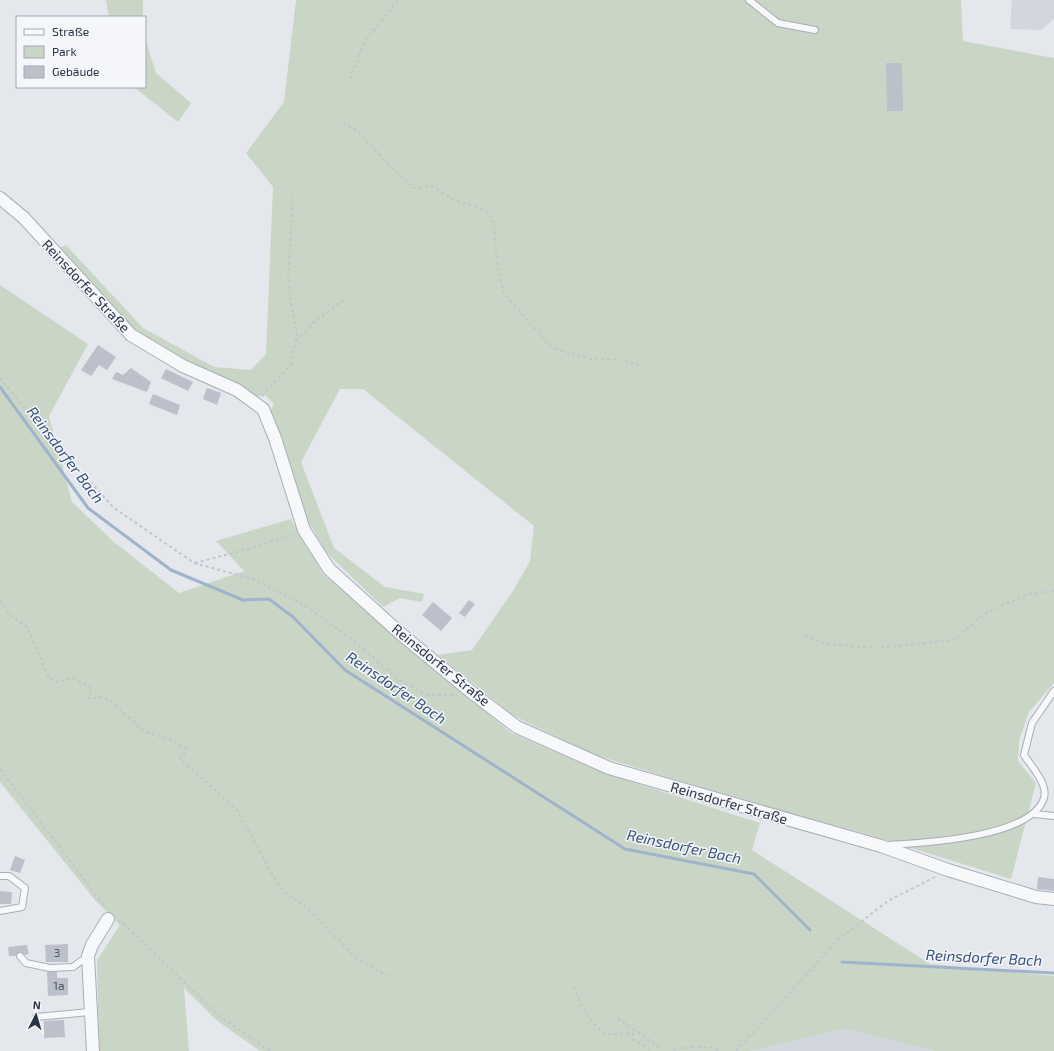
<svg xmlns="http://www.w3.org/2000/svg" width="1054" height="1051" viewBox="0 0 1054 1051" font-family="'Exo 2',sans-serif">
<rect width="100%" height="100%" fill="#e4e7ec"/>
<!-- built -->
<g fill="#d2d6de">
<path d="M1012,0H1054V19L1041,30L1010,29Z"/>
<path d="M844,1029L934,1051H750Z"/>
</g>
<!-- green -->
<g fill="#c9d6c5">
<path d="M106,0H143V17H109Z"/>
<path d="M296,0H961L963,41L1054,58V683L1029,712L1019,741L1018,761L1036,783L1011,879L863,833L738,799L592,754L514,716L438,655L472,650L513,591L530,561L534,526L363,389H340L301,462L334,548L385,587L424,594L422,602L400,598L383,607L326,552L303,512L269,414L274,404L264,394L254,399L239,385L165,350L132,329L60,248L66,245L143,328L214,367L251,370L266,354L273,187L246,153L284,102Z"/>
<path d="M145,38L156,73L191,103L178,122L134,87H145Z"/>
<path d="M0,285L88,344L49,416L72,502L114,542L179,593L244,571L216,541L291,519L323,574L511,733L604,773L760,823L752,850L930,964L1054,976V1051H934L844,1029L750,1051H260L216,1020L184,988L189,1051H99L97,960L120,925L95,900L0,782Z"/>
</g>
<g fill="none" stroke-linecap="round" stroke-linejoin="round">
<!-- stream -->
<g stroke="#9fb4cc" stroke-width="3">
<path d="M0,387L88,508L171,570L243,600L269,599L293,617L345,670L625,849L754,874L810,930"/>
<path d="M842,962L1054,973"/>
</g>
</g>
<!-- building -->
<g fill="#bbc0ca">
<path d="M886,63H902L903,111H887Z"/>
<path d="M98,345L116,357L107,370L99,365L91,376L81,370Z"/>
<path d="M131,368L151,382L147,392L112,379L116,372L123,375Z"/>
<path d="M166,369L193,382L188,391L161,378Z"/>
<path d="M207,388L221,393L217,405L203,399Z"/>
<path d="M153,394L180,405L177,415L149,404Z"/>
<path d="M469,600L475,604L465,617L459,613Z"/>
<path d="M433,602L452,618L441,631L422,615Z"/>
<path d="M15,856L25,860L20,873L10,870Z"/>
<path d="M1038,877L1054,879V891L1037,889Z"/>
<path d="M0,891L12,892L11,904H0Z"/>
<path d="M68,944V962H46L45,945Z"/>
<path d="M27,945L29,954L25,955L20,952L16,956H9L8,947Z"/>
<path d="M47,972H57V978H68V995L48,996Z"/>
<path d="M64,1020L65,1037L44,1038V1021Z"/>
</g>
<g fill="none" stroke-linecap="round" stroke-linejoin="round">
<defs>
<g id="lane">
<path d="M749,0L778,23L815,30"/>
<path d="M1034,814L1054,816"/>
<path d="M887,845C921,843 1032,838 1044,798C1048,784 1032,767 1024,755L1032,723L1054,691"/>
<path d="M0,876H9L25,888L22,907L0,911"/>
<path d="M20,956L26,963L50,968L73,967L88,956"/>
<path d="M36,1017L90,1012"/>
</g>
<g id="street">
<path d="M0,198L24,218L131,335L183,366L237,390L263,409L275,438L304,530L329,569L401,634L475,695L517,727L609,768L881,846L948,870L1036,897L1054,899"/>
<path d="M93,1051L88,956L92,945L108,919"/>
</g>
</defs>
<!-- lane casing -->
<use href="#lane" stroke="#a9aeb7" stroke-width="8"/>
<!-- street casing -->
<use href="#street" stroke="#a9aeb7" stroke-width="14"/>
<!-- path -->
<g stroke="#c2c5cb" stroke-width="2" stroke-dasharray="3 3" stroke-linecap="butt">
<path d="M350,79L365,41L398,0"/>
<path d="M343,123L359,132L387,163L414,188L431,186L452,199L488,212L494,225L497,264L504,294L552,348L590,359L622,360L642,366"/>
<path d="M296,341L315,321L346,299"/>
<path d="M0,378L38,424L114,508L194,563L253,579L306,606L351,639L399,680L427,695H458"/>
<path d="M262,396L291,364L297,333L291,305L288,278L293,196"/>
<path d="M195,563L251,548L294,534"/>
<path d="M0,600L10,615L27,627L49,678L56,682L74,678L91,688L89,699L101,697L110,700L145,732L172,740L187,749L180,759L237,810L272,874L284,892L305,906L356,958L388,976"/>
<path d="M805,635L826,644L877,648L954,640L984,614L1028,594L1054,591"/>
<path d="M0,769L106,908"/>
<path d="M118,921L122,922L218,1015L270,1051"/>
<path d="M574,987C578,1001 594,1031 608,1034C616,1036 624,1031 633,1034L632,1039L647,1047L651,1051"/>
<path d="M613,1015L662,1049"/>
<path d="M674,1051C682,1046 711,1045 718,1051"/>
<path d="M736,1051L840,938L888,901L935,877"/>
</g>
<!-- lane -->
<use href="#lane" stroke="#f7f8fa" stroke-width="6"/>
<!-- street -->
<use href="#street" stroke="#f7f8fa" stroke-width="12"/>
</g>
<g text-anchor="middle" stroke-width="3" stroke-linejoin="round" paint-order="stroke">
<!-- number labels -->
<g font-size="12" fill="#4f5766">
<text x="57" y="957">3</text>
<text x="59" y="990">1a</text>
</g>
<!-- street labels -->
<g font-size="14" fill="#2b3445" stroke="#f4f6f9">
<text transform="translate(86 286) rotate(47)" y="5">Reinsdorfer Straße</text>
<text transform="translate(441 665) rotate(39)" y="5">Reinsdorfer Straße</text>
<text transform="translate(729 803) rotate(16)" y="5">Reinsdorfer Straße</text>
</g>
<!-- water labels -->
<g font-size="15" font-style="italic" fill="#34527a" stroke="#f4f6f9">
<text transform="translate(65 455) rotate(53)" y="5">Reinsdorfer Bach</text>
<text transform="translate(396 688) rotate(34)" y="5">Reinsdorfer Bach</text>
<text transform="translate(684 847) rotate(12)" y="5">Reinsdorfer Bach</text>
<text transform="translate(984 958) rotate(3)" y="5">Reinsdorfer Bach</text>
</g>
</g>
<!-- legend -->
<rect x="16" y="16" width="130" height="72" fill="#f4f6f9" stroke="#a4a8b1"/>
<rect x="24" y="29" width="20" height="6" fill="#f7f8fa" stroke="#a4a8b1"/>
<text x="52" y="36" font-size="12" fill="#2b3445">Straße</text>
<rect x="24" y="46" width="20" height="12" fill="#c9d6c5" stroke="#a4a8b1"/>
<text x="52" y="56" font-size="12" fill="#2b3445">Park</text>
<rect x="24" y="66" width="20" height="12" fill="#bbc0ca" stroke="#a4a8b1"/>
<text x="52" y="76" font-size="12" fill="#2b3445">Gebäude</text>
<!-- north arrow -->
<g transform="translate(36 1015) rotate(5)" stroke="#f4f6f9" stroke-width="3" paint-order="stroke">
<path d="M0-3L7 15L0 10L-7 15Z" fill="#2b3445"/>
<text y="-6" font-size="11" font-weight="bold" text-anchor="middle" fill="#2b3445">N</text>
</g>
</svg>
